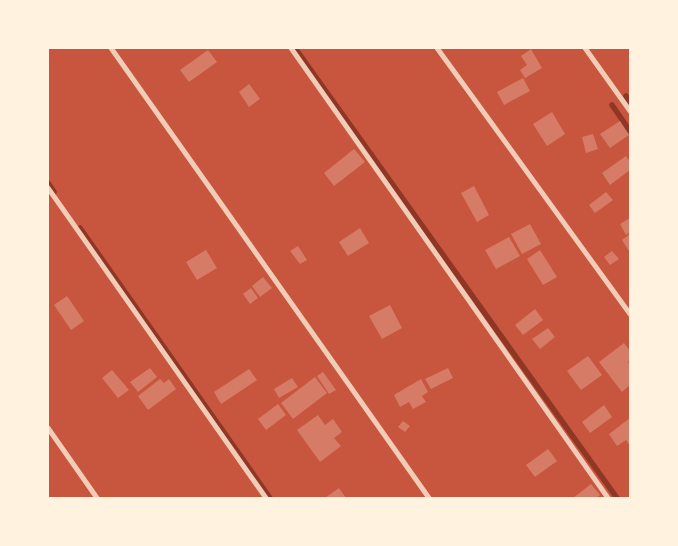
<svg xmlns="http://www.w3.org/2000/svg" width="678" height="546" viewBox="0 0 678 546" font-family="'Space Grotesk',sans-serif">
<rect width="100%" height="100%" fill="#c8553d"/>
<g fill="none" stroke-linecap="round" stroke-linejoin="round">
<!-- stream -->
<g stroke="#8f3625" stroke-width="5.5">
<path d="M295,48L617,498"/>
<path d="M626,96L630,102"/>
<path d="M612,105L630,131"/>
<path d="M48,183L54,192"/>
<path d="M80,228L270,498"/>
</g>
</g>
<!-- building -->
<g fill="#d67c66">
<path d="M531,49L542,68L525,78L520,70L527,65L521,56Z"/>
<path d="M208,50L217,62L189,82L180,70Z"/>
<path d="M523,78L530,91L504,105L497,92Z"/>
<path d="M249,84L260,99L249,107L239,92Z"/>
<path d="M552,112L565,134L547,146L533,124Z"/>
<path d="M620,121L629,135L610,148L600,134Z"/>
<path d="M593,134L598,149L586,153L582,137Z"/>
<path d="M354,149L365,162L334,186L324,173Z"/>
<path d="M626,156L630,162V170L610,185L602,173Z"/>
<path d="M474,186L489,215L477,222L461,193Z"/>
<path d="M606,192L613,200L595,213L589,205Z"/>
<path d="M630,218V232L626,235L620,224Z"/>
<path d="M530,224L541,244L522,254L511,234Z"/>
<path d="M360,228L369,243L348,256L339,242Z"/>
<path d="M630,234V253L622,240Z"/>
<path d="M509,237L520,256L496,269L485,250Z"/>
<path d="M298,246L307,260L300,264L290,251Z"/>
<path d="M206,250L217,268L197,280L186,262Z"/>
<path d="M540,250L557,277L543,285L527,259Z"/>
<path d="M612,251L619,259L610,265L604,257Z"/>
<path d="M263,277L272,288L260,297L252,286Z"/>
<path d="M251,288L258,298L250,304L243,294Z"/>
<path d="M67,296L84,321L71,330L54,305Z"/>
<path d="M390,305L402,328L382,339L369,316Z"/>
<path d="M535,309L543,320L523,335L515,325Z"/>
<path d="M548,328L555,337L540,349L532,339Z"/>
<path d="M624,343L630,351V360L628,362L630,366V385L622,392L599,362Z"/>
<path d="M588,356L602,375L581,390L567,371Z"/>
<path d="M150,368L157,377L138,392L130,382Z"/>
<path d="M448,368L453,378L431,389L425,379Z"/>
<path d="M249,369L257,380L221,404L214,392Z"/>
<path d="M112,370L129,390L118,398L102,378Z"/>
<path d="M323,372L336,390L329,394L317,376Z"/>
<path d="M315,377L327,393L293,419L281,403Z"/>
<path d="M292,378L298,387L279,398L274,389Z"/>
<path d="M160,379L164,383L169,379L176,389L148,410L138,396Z"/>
<path d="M421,379L428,392L422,396L426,402L413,409L409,402L400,407L394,395Z"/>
<path d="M278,404L286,415L266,430L258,419Z"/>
<path d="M604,405L612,417L590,433L582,422Z"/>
<path d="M318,415L325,425L333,419L342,432L334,438L341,446L320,462L297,430Z"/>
<path d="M630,418V446L626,440L617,446L609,434Z"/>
<path d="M403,421L410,426L405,432L398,427Z"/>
<path d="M548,449L557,461L535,477L526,465Z"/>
<path d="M591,484L600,495L596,498H573Z"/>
<path d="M339,488L346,498H325Z"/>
</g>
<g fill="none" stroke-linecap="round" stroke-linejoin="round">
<!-- minor -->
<g stroke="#f1ccb7" stroke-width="5">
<path d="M111,48L429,498"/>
<path d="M291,48L608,498"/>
<path d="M437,48L630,314"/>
<path d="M585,48L630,111"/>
<path d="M48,188L266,498"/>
<path d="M48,428L97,498"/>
</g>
</g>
<!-- border -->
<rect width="678" height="546" fill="none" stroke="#fff3e0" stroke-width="98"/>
</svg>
